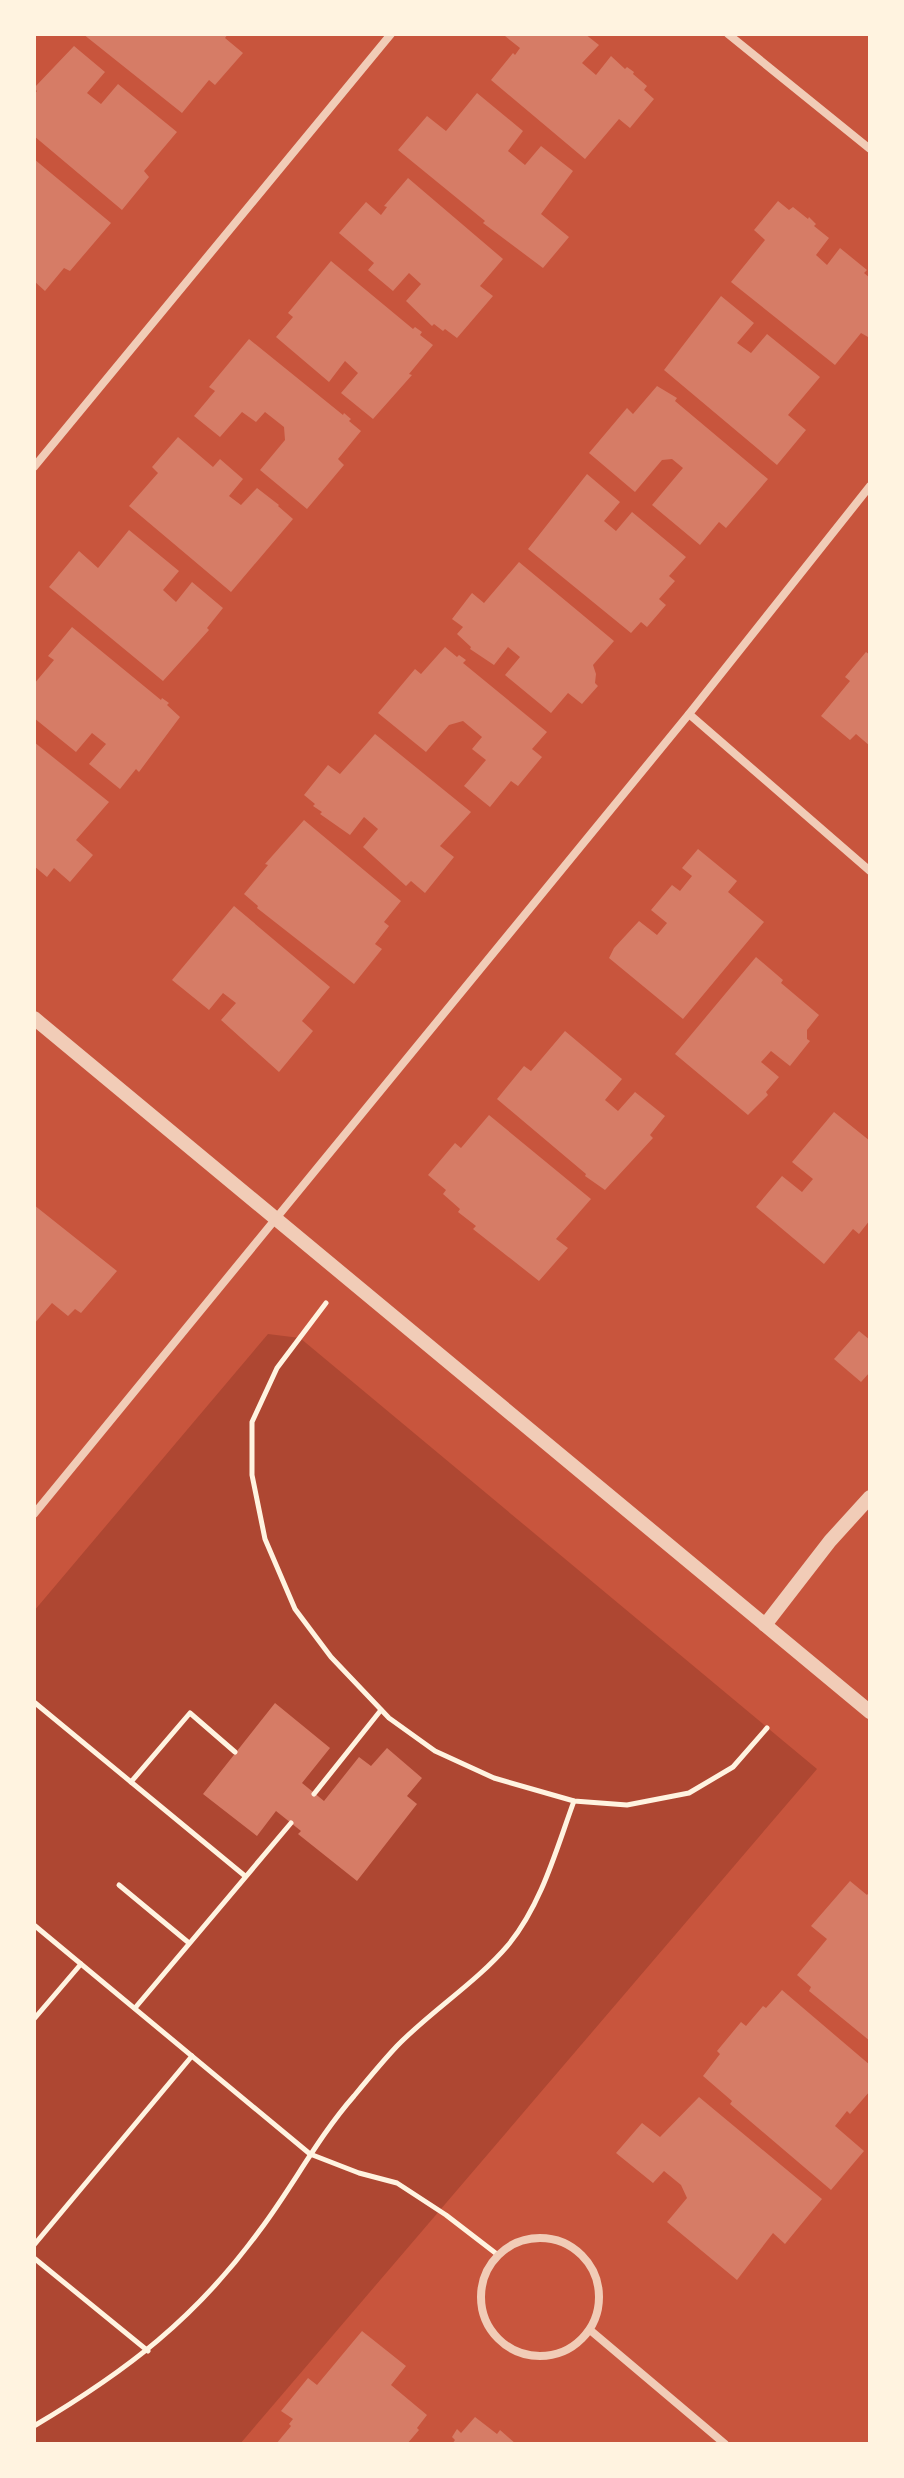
<svg xmlns="http://www.w3.org/2000/svg" width="904" height="2478" viewBox="0 0 904 2478" font-family="Helvetica,sans-serif">
<rect width="100%" height="100%" fill="#c8553d"/>
<!-- green -->
<path fill="#ae4732" d="M268,1334L300,1338L817,1769L240,2444H34V1611Z"/>
<!-- building -->
<g fill="#d67c66">
<path d="M83,34H228L225,38L243,53L215,85L209,80L182,113Z"/>
<path d="M506,34H585L599,45L582,63L596,75L611,56L625,69L627,67L634,72L633,74L647,86L644,90L654,99L630,128L619,119L585,159L491,80L513,53L515,55L520,48L505,36Z"/>
<path d="M74,46L105,72L87,93L101,104L118,84L177,132L144,171L149,177L122,210L34,136V95L37,91L34,88Z"/>
<path d="M477,93L523,131L508,151L525,165L541,146L573,171L541,214L569,237L543,268L483,223L485,221L398,150L427,116L446,131Z"/>
<path d="M34,159L111,223L70,271L64,268L45,291L34,281Z"/>
<path d="M408,178L503,259L480,286L493,296L457,338L445,329L443,331L434,324L432,326L406,301L421,284L409,273L393,291L368,270L374,263L339,233L366,202L381,215L387,207L384,206Z"/>
<path d="M778,201L789,210L793,207L808,219L809,217L816,224L814,226L829,238L816,255L827,265L840,248L867,270L864,273L870,278V335L868,337L861,333L835,365L731,282L765,240L754,230Z"/>
<path d="M331,261L413,329L415,327L422,332L420,335L433,345L409,374L412,375L373,419L341,393L358,373L345,361L329,382L276,337L293,317L288,313Z"/>
<path d="M721,296L754,323L737,343L751,353L767,334L820,377L788,415L806,430L777,465L664,370Z"/>
<path d="M249,339L343,415L344,413L351,419L349,421L361,431L338,459L344,465L307,509L260,470L285,440L284,427L265,412L256,422L242,412L220,437L194,416L215,391L209,387Z"/>
<path d="M657,386L677,398L675,401L768,479L726,528L719,522L700,545L652,505L683,468L672,459L662,460L635,492L589,453L627,408L633,414Z"/>
<path d="M178,437L213,467L220,459L243,479L229,496L241,505L257,488L279,505L278,506L293,519L231,592L129,506L158,473L152,467Z"/>
<path d="M587,474L620,502L604,521L616,531L632,512L686,557L669,576L675,581L659,599L666,605L647,627L641,622L631,633L528,549Z"/>
<path d="M129,530L179,571L163,590L176,602L192,582L223,608L207,628L209,630L163,681L49,587L79,551L98,568Z"/>
<path d="M519,562L614,641L593,665L596,674L595,683L598,686L582,704L568,693L551,713L505,675L520,657L508,647L494,665L470,649L471,647L457,634L463,627L452,619L472,593L484,603Z"/>
<path d="M72,627L161,700L162,698L169,703L167,705L180,717L139,772L136,769L120,789L89,764L106,744L92,733L76,752L34,718V684L54,660L48,656Z"/>
<path d="M445,647L457,657L459,655L466,660L463,663L547,732L532,749L542,757L518,786L511,781L490,807L464,786L486,760L472,749L482,737L463,721L449,725L426,752L378,713L415,669L421,674Z"/>
<path d="M866,652L870,655V746L856,734L850,740L821,716L850,681L845,677Z"/>
<path d="M375,734L471,812L440,846L454,857L425,893L411,881L406,886L363,847L378,829L364,817L350,835L320,814L322,812L313,806L315,804L304,795L328,765L340,774Z"/>
<path d="M34,742L109,802L76,840L93,855L70,882L54,868L47,877L34,866Z"/>
<path d="M304,820L401,901L384,922L389,926L375,944L382,949L354,984L257,908L258,906L244,894L268,865L265,864Z"/>
<path d="M698,849L737,881L728,892L764,922L683,1019L609,958L614,948L639,921L657,935L667,923L651,910L672,885L680,891L692,876L682,868Z"/>
<path d="M234,906L330,987L302,1021L313,1031L279,1072L221,1020L236,1003L223,993L209,1010L172,980Z"/>
<path d="M756,957L783,980L781,983L819,1015L807,1030V1039L810,1041L790,1066L771,1051L761,1062L779,1077L766,1092L768,1095L748,1115L675,1054Z"/>
<path d="M565,1031L622,1079L605,1100L618,1111L635,1092L665,1116L650,1135L653,1138L605,1190L585,1176L586,1174L497,1099L524,1066L531,1071Z"/>
<path d="M834,1112L870,1141V1220L859,1234L853,1229L824,1264L756,1207L782,1176L802,1192L813,1179L792,1162Z"/>
<path d="M489,1115L591,1199L556,1239L568,1248L539,1281L473,1229L476,1226L458,1212L460,1209L443,1194L446,1190L428,1175L455,1143L461,1148Z"/>
<path d="M34,1205L117,1271L81,1313L75,1309L68,1316L52,1303L34,1324Z"/>
<path d="M859,1331L870,1340V1372L861,1382L834,1359Z"/>
<path d="M275,1703L330,1748L302,1783L324,1801L359,1757L371,1766L387,1748L422,1778L407,1796L417,1804L357,1881L298,1834L301,1831L276,1811L257,1836L203,1794Z"/>
<path d="M850,1881L867,1895L870,1891V2041L809,1991L811,1987L797,1975L827,1939L811,1926Z"/>
<path d="M782,1990L870,2065V2091L850,2114L847,2111L835,2126L864,2151L831,2190L730,2104L732,2101L703,2076L720,2054L717,2051L741,2022L746,2026L763,2006L766,2008Z"/>
<path d="M699,2097L822,2199L785,2244L773,2233L737,2280L667,2222L687,2198L681,2185L664,2171L653,2183L616,2153L642,2123L660,2137Z"/>
<path d="M362,2331L406,2366L391,2385L427,2415L417,2428L419,2430L407,2444H276L291,2426L289,2424L293,2419L281,2411L308,2378L317,2385Z"/>
<path d="M475,2417L497,2434L500,2430L516,2444H452L455,2440L452,2437L457,2429L461,2433Z"/>
</g>
<g fill="none" stroke-linecap="round" stroke-linejoin="round">
<!-- path -->
<g stroke="#fff3e0" stroke-width="5">
<path d="M326,1303L277,1368L252,1422V1475L265,1539L295,1609L331,1657L389,1718L435,1751L494,1778L574,1801L627,1805L689,1793L733,1767L767,1728"/>
<path d="M34,1702L131,1782L190,1713L235,1752"/>
<path d="M131,1782L245,1876"/>
<path d="M314,1794L381,1710"/>
<path d="M119,1885L189,1943"/>
<path d="M34,1925L310,2154L359,2173L397,2183L446,2215L498,2255"/>
<path d="M135,2008L291,1823"/>
<path d="M34,2019L81,1964"/>
<path d="M34,2245L192,2056"/>
<path d="M34,2258L148,2351"/>
<path d="M34,2426C127,2371 196,2318 260,2230C293,2186 318,2137 354,2096C368,2079 382,2062 397,2046C432,2010 476,1983 509,1944C542,1903 556,1850 574,1801"/>
</g>
<!-- minor -->
<g stroke="#f1ccb7" stroke-width="8">
<path d="M728,34L870,149"/>
<path d="M34,467L391,34"/>
<path d="M689,714L870,871"/>
<path d="M34,1514L689,714L870,486"/>
<circle cx="540" cy="2297" r="59"/>
<path d="M590,2330L725,2444"/>
</g>
<!-- tertiary -->
<g stroke="#f1ccb7" stroke-width="14">
<path d="M34,1018L870,1712"/>
<path d="M765,1625L830,1541L870,1497"/>
</g>
</g>
<!-- border -->
<rect width="904" height="2478" fill="none" stroke="#fff3e0" stroke-width="72"/>
</svg>
